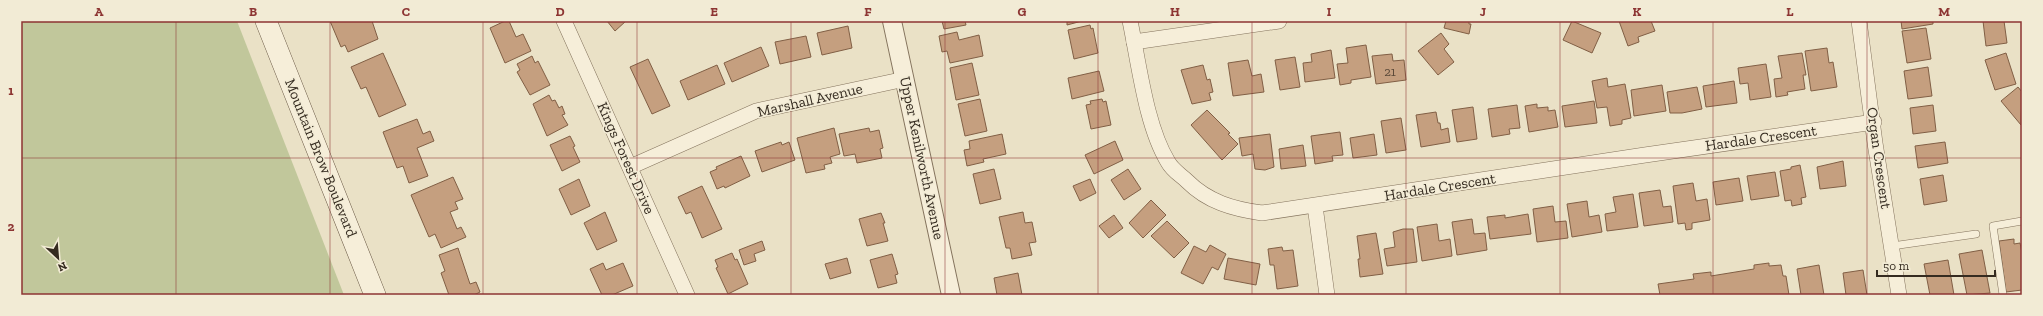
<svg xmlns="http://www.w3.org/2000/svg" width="2043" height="316" viewBox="0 0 2043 316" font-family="'Zilla Slab',serif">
<rect width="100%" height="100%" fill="#eae1c6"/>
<!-- green -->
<path fill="#c1c79b" d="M21,21H237L344,295H21Z"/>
<!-- building -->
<g fill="#c59f7f" stroke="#815f45">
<path d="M330,21H372L378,39L348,52L345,45L341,47Z"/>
<path d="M505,21H509L516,37L523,34L531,51L505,63L490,28Z"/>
<path d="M607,21H626L615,31Z"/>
<path d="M942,21H965L966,25L944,29Z"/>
<path d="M1067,21H1082L1067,25Z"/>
<path d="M1446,21H1469V24H1471L1469,34L1444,28Z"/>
<path d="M1572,21L1601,33L1592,53L1563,40Z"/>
<path d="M1619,21H1651L1655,31L1638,37L1639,42L1628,46Z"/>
<path d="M1901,21H1933V24L1902,29Z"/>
<path d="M1983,21H2004L2007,43L1986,46Z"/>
<path d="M1090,25L1091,29L1093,28L1098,53L1074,59L1068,30Z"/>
<path d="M848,26L852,48L822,55L817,33Z"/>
<path d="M1926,28L1931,59L1907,63L1902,31Z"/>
<path d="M957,32L959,40L979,35L983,56L950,63L947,51L942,52L939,36Z"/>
<path d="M1441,33L1449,44L1444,49L1454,62L1438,75L1418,51Z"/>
<path d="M806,36L811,57L780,64L775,42Z"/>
<path d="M1366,45L1371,77L1351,80V83L1340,85L1337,64L1348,63L1346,48Z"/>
<path d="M761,47L769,66L732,82L724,63Z"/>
<path d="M1827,48L1829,63L1833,62L1837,87L1811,91L1805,51Z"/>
<path d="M1331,50L1335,78L1305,82L1303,63L1312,62L1311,54Z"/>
<path d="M383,53L406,105L379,117L366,87L361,89L351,67Z"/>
<path d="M1802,53L1806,75H1803L1805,89L1787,92L1788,95L1776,97L1774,79L1782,78L1778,56Z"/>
<path d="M2006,53L2016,84L1995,90L1985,60Z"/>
<path d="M1392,54L1393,61L1404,60L1406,80L1376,84L1372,56Z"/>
<path d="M532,56L535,63L538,61L550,85L530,95L517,72L520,70L517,64Z"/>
<path d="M1295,57L1300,87L1280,90L1275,60Z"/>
<path d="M648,59L670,106L652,114L630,67Z"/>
<path d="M1248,60L1252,76L1261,74L1264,92L1233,96L1228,63Z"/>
<path d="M972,63L979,95L956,100L950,68Z"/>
<path d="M1766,64L1771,97L1750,100L1748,83L1740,84L1738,68Z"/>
<path d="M717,65L725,84L688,100L680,81Z"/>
<path d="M1203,65L1207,80L1210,79L1213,92L1209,93L1211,100L1192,104L1181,70Z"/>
<path d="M1928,67L1932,96L1908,99L1904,71Z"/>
<path d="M1099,71L1104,91L1072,99L1068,78Z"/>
<path d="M1607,78L1608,87L1625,84L1631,118L1622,120V124L1610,126L1607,107L1597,108L1592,81Z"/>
<path d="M1734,81L1737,103L1706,107L1703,86Z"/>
<path d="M1662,85L1666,111L1634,116L1631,90Z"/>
<path d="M1697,87L1702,109L1682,113H1670L1667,92Z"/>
<path d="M2018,87L2022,92L2021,125L2001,101Z"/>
<path d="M549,95L552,101L555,100L559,108L562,106L565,114L562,115L568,125L547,136L533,104Z"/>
<path d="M980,99L987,131L965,136L958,104Z"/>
<path d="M1102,99L1103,102L1106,101L1111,125L1091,129L1086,105L1091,104L1090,101Z"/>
<path d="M1594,101L1597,123L1565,127L1562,106Z"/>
<path d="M1537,104V108L1548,107V111L1555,110L1558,127L1529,132L1525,106Z"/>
<path d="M1517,105L1520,128L1509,129L1510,134L1492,137L1488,109Z"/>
<path d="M1933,105L1936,131L1913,134L1910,108Z"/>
<path d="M1473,107L1477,139L1457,142L1452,110Z"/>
<path d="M1207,110L1230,133L1228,134L1238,144L1222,160L1191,125Z"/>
<path d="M1436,112L1438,123H1440L1441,130L1448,128L1450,142L1421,147L1416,115Z"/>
<path d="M1401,118L1406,150L1386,153L1381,121Z"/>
<path d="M417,119L423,134L430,131L434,141L417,148L428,176L409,183L403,166L397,168L383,132Z"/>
<path d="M834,128L840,154L830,157L832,163L824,165L825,169L806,173L797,138Z"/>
<path d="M869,128L870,132L879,130L883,148L880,149L882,158L857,163L855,154L844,156L839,134Z"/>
<path d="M1340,132L1343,155L1332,156L1333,161L1315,164L1311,136Z"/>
<path d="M1002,134L1006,154L983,159L984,162L967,166L964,150L970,149L969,141Z"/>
<path d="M1270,134L1274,167L1265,170L1255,169L1253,154L1242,156L1239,138Z"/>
<path d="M1374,134L1377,155L1353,158L1350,138Z"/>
<path d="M570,136L575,146L573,147L580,162L562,171L550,145Z"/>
<path d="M1115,141L1123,160L1094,174L1085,155Z"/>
<path d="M781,142L782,145L789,142L795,160L762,172L755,151Z"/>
<path d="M1945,142L1948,163L1918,168L1915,146Z"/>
<path d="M1303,145L1306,166L1281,169L1279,149Z"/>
<path d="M741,156L750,176L725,188L724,186L717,189L710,172L717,169L716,167Z"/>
<path d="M1843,161L1846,186L1820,189L1817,167Z"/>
<path d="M1800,165L1806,197L1801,198L1802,204L1792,206L1791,200L1785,201L1780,171L1791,169V167Z"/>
<path d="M994,169L1001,199L980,204L973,174Z"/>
<path d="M1128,169L1141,189L1124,200L1111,180Z"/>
<path d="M1775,172L1779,196L1751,200L1747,176Z"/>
<path d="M1943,175L1947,201L1924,205L1920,179Z"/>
<path d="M453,177L463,199L455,202L458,209L450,212L457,229L461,227L466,237L441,248L435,234L429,237L411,195Z"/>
<path d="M1739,178L1743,201L1716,205L1713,182Z"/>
<path d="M579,179L590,206L571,215L559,189Z"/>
<path d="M1090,179L1096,193L1080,201L1073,186Z"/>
<path d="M1693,183L1696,201L1707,199L1710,220L1692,223V229L1686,230L1685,223L1678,224L1673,186Z"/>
<path d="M702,186L722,229L702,238L691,212L686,214L678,197Z"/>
<path d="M1660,190L1663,207L1671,206L1673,222L1644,226L1639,193Z"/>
<path d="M1633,194L1638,227L1607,231L1605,214L1616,212L1613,197Z"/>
<path d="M1151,200L1166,215L1143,238L1129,223Z"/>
<path d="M1587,201L1589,217L1599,215L1602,232L1572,237L1567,204Z"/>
<path d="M1553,206L1555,222L1566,221L1568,238L1537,242L1533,209Z"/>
<path d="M605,212L617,241L597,250L584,223Z"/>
<path d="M1023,212L1025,223L1032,222L1036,242L1029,243L1032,255L1012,259L1010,248H1006L999,217Z"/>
<path d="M881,213L885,223H883L888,241L867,246L859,219Z"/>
<path d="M1528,214L1531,234L1490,239L1487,217L1505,215V218Z"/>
<path d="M1114,215L1123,228L1109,238L1099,226Z"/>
<path d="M1472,219L1474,234L1485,233L1487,250L1457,255L1452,222Z"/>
<path d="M1167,221L1189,243L1174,258L1151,236Z"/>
<path d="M1437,224L1439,241L1450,239L1452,256L1422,261L1417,227Z"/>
<path d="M1403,229H1413L1417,262L1387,266L1384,249L1395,247L1393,232Z"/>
<path d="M1376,233L1383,274L1360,277L1358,259H1360L1357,236Z"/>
<path d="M2014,239V244L2020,243L2022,253V290L2006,292L1999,241Z"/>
<path d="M762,241L765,250L754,254L756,261L744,265L739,250Z"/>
<path d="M1210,245L1226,254L1218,270L1212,267L1203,284L1181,273L1194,246L1206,252Z"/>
<path d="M1282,247L1283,251L1293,250L1298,286L1277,289L1274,265H1270L1268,249Z"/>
<path d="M458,248L470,284L476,282L480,292L474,295H449L441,273L445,271L439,255Z"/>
<path d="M1982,250L1990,293L1967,295L1959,254Z"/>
<path d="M732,253L735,260L737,259L748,284L728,294L716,268L718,267L715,260Z"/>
<path d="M892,254L898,274L895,275L897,283L878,288L870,260Z"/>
<path d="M847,258L851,273L830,279L825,264Z"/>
<path d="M1228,258L1260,264L1256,285L1224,279Z"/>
<path d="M1948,260L1954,295H1930L1924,264Z"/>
<path d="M603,263L606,270L623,263L633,286L612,295H602L590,269Z"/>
<path d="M1769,263V266L1781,265L1783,276H1786L1789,295H1660L1658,284L1694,279L1693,274L1711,272V276L1754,269V265Z"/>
<path d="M1819,265L1824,295H1801L1797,269Z"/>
<path d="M1863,270L1867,295H1846L1843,273Z"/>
<path d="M1018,273L1022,295H997L994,278Z"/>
</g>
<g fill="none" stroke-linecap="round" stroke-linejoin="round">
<defs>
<g id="service">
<path d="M1892,246L1976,234"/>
<path d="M2003,295L1993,226L2022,221"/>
</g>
<g id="minor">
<path d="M564,21L687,295"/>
<path d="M1130,21C1139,64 1146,126 1168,162C1173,171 1181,175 1187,181C1208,202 1233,209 1262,213L1645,155L1874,122"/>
<path d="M1859,21L1875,143L1899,295"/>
<path d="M1134,42L1279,21"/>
<path d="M630,167L756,111L905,79"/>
<path d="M1315,206L1327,295"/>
</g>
<path id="tertiary" d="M892,21L951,295"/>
<path id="secondary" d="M266,21L375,295"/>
</defs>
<!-- service casing -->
<use href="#service" stroke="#84735d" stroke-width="8"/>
<!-- minor casing -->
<use href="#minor" stroke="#84735d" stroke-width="16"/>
<!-- tertiary casing -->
<use href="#tertiary" stroke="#84735d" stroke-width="20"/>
<!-- secondary casing -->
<use href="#secondary" stroke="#665541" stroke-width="22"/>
<!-- service -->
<use href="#service" stroke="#f6eed9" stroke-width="7"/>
<!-- minor -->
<use href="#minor" stroke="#f6eed9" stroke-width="15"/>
<!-- tertiary -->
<use href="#tertiary" stroke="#f6eed9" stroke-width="18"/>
<!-- secondary -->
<use href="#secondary" stroke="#f6eed9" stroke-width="21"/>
</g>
<!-- grid -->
<path fill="none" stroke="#8d3533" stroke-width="1" stroke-opacity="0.55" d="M176,21V295M330,21V295M483,21V295M637,21V295M791,21V295M945,21V295M1098,21V295M1252,21V295M1406,21V295M1560,21V295M1713,21V295M1867,21V295M21,158H2022"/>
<g text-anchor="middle" stroke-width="3" stroke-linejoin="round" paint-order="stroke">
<!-- number labels -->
<g font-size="13" fill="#594838">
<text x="1390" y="76">21</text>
</g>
<!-- street labels -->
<g font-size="15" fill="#352b20" stroke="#f2ebd5">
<text transform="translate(810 100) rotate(-13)" y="5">Marshall Avenue</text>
<text transform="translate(1761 138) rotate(-8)" y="5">Hardale Crescent</text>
<text transform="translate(321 158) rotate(68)" y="5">Mountain Brow Boulevard</text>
<text transform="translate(626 158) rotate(66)" y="5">Kings Forest Drive</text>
<text transform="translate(922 158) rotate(78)" y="5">Upper Kenilworth Avenue</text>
<text transform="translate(1879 158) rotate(82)" y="5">Organ Crescent</text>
<text transform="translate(1440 187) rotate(-9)" y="5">Hardale Crescent</text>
</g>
</g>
<!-- border -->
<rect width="2043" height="316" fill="none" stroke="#f2ebd5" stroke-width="44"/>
<!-- north arrow -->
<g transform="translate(58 258) rotate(154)" stroke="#f2ebd5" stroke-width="3" paint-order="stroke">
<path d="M0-3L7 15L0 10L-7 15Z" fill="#352b20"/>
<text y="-6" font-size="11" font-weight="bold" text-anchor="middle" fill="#352b20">N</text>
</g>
<!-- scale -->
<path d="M1877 270v6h118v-6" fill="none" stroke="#352b20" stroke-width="2"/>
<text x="1883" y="270" font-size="12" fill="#352b20" stroke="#f2ebd5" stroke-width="3" paint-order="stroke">50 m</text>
<rect x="22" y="22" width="1999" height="272" fill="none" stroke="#8d3533" stroke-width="1.5"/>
<g font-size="13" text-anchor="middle" font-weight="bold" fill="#8d3533">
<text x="99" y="16">A</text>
<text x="253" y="16">B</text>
<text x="406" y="16">C</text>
<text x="560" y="16">D</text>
<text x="714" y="16">E</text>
<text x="868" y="16">F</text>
<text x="1022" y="16">G</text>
<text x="1175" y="16">H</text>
<text x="1329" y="16">I</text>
<text x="1483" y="16">J</text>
<text x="1637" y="16">K</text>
<text x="1790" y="16">L</text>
<text x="1944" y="16">M</text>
<text x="11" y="95">1</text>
<text x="11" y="231">2</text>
</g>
</svg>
